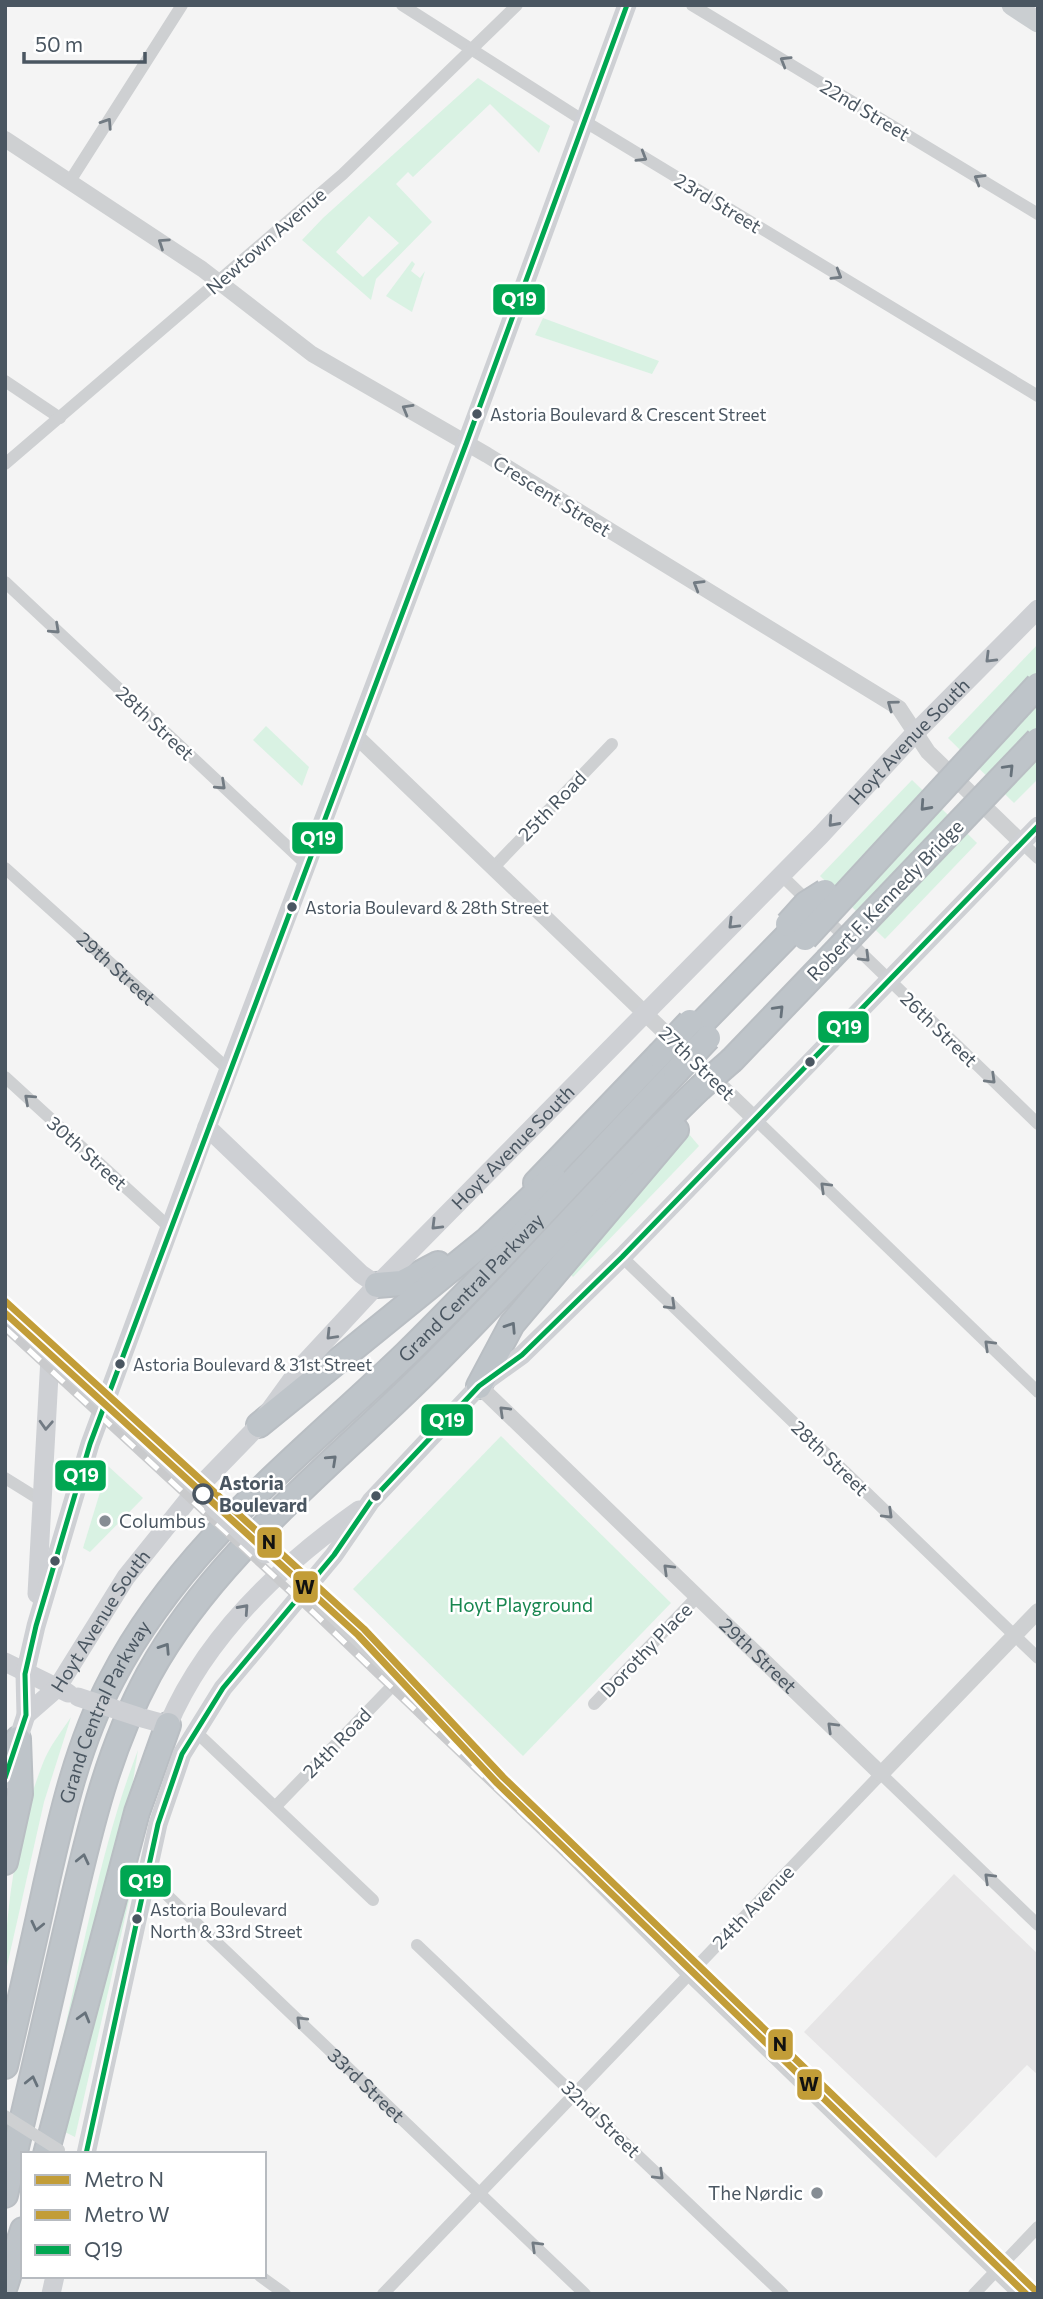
<svg xmlns="http://www.w3.org/2000/svg" width="1043" height="2299" viewBox="0 0 1043 2299" font-family="Commissioner,sans-serif">
<rect width="100%" height="100%" fill="#f4f4f4"/>
<!-- education -->
<path fill="#e6e5e6" d="M954,1874L1038,1954V2075L1027,2065L936,2158L804,2032Z"/>
<!-- green -->
<g fill="#d9f2e3" fill-rule="evenodd">
<path d="M478,78L550,126L539,153L490,104L413,177L408,172L396,184L432,222L376,279L371,300L302,240L323,218ZM369,216L399,243L363,277L336,252Z"/>
<path d="M412,261L415,264L411,271L420,278L425,271L412,312L386,296Z"/>
<path d="M543,318L659,361L652,374L535,335Z"/>
<path d="M1038,644V779L1014,803L948,738Z"/>
<path d="M266,726L309,767L302,786L253,740Z"/>
<path d="M912,780L977,843L885,939L820,876Z"/>
<path d="M688,1133L699,1146L573,1277L569,1272Z"/>
<path d="M501,1436L671,1603L523,1756L353,1589Z"/>
<path d="M108,1466L143,1498L90,1552L83,1548Z"/>
<path d="M71,1717L44,1802L5,1975C5,1907 18,1826 43,1763C49,1747 61,1732 71,1717Z"/>
<path d="M138,1750L127,1819L52,2100L48,2099C78,1983 95,1862 138,1750Z"/>
<path d="M142,1831L140,1852L75,2137L65,2132Z"/>
</g>
<g fill="none" stroke-linecap="round" stroke-linejoin="round">
<defs>
<g id="motorway">
<path d="M697,1028L795,928"/>
<path d="M732,1060L827,961"/>
<path d="M536,1183L659,1055"/>
<path d="M377,1285L402,1283L438,1264"/>
<path d="M479,1386L512,1324L676,1130"/>
<path d="M259,1425L488,1239L553,1177"/>
<path d="M5,1862L20,1794L18,1739"/>
<path id="s5" d="M5,2066C19,2006 33,1945 46,1885C62,1814 78,1743 112,1679C180,1547 301,1455 406,1354C499,1263 586,1166 676,1072"/>
<path d="M46,2154L137,1812L168,1725"/>
<path d="M5,2195C26,2107 46,2019 66,1931C87,1842 105,1755 149,1674C214,1555 332,1466 427,1371C520,1279 605,1179 700,1088"/>
<path d="M5,2286L23,2230"/>
</g>
</defs>
<!-- motorway casing -->
<use href="#motorway" stroke="#b9bec3" stroke-width="28"/>
<!-- minor -->
<g stroke="#ced0d2" stroke-width="12">
<path d="M402,5L584,121L1038,396"/>
<path d="M692,5L1038,214"/>
<path d="M70,181L182,5"/>
<path d="M5,381L60,418"/>
<path d="M5,464L343,174L517,5"/>
<path d="M5,582L306,864"/>
<path d="M1022,843L1038,858"/>
<path id="s1" d="M5,868L229,1070"/>
<path d="M493,868L612,744"/>
<path d="M781,875L1038,1124"/>
<path d="M5,1077L170,1228"/>
<path d="M755,1119L1038,1392"/>
<path d="M622,1257L1038,1658"/>
<path d="M5,1478L42,1501"/>
<path d="M594,1704L697,1597"/>
<path d="M195,1731L373,1900"/>
<path d="M276,1806L398,1680"/>
<path id="s2" d="M147,1876L585,2294"/>
<path d="M417,1945L783,2294"/>
<path d="M260,2276L285,2294"/>
<path d="M383,2294L881,1774L1038,1925"/>
<path d="M974,2294L1038,2227"/>
</g>
<!-- tertiary -->
<g stroke="#ced0d2" stroke-width="16">
<path d="M5,139L202,269L312,354L487,455L899,708L928,752L1022,843"/>
<path d="M355,735L755,1119"/>
<path id="s3" d="M479,1386L881,1774L1038,1611"/>
<path d="M304,1590L398,1680L689,1973L1021,2294"/>
</g>
<!-- secondary -->
<g stroke="#ced0d4" stroke-width="19">
<path d="M207,1127L361,1274L377,1285"/>
<path d="M5,1317L204,1498"/>
<path d="M37,1594L50,1357"/>
<path d="M5,1662L68,1693"/>
<path id="s4" d="M26,1715L57,1688L126,1577L196,1490L259,1425L301,1367L377,1285L821,835L916,732L1038,609"/>
<path d="M139,1717L168,1725C206,1635 281,1565 359,1510"/>
<path d="M5,1779L26,1715L25,1674L36,1626L90,1444L207,1127L466,444L627,5"/>
<path d="M86,2154L158,1824L182,1754L223,1688L334,1555L371,1501L479,1386L522,1355L622,1257L1038,826"/>
<path d="M51,2294L55,2276"/>
</g>
<!-- primary -->
<path stroke="#caced1" stroke-width="21" d="M1012,5L1038,22"/>
<!-- motorway -->
<use href="#motorway" stroke="#bec4c9" stroke-width="24"/>
<defs>
<path id="rail" d="M5,1328L315,1614L1024,2294"/>
</defs>
<!-- rail casing -->
<use href="#rail" stroke="#c9cacc" stroke-width="8"/>
<!-- rail -->
<use href="#rail" stroke="#fff" stroke-width="5" stroke-dasharray="16" stroke-linecap="butt"/>
<defs>
<g id="motorway-bridge">
<path d="M788,924L806,904L825,892"/>
<path d="M805,938L1038,685"/>
<path d="M827,961L1038,740"/>
<path d="M659,1055L690,1022"/>
<path d="M676,1072L708,1038"/>
<path d="M700,1088L732,1060"/>
</g>
</defs>
<!-- motorway-bridge casing -->
<use href="#motorway-bridge" stroke="#b9bec3" stroke-width="28" stroke-linecap="butt"/>
<!-- minor-bridge -->
<path stroke="#ced0d2" stroke-width="12" d="M5,2116L59,2150"/>
<!-- secondary-bridge -->
<g stroke="#ced0d4" stroke-width="19">
<path d="M213,1506L265,1554"/>
<path d="M78,1697L139,1717"/>
</g>
<!-- motorway-bridge -->
<use href="#motorway-bridge" stroke="#bec4c9" stroke-width="24"/>
<defs>
<g id="bus-1">
<path d="M5,1778L26,1715L25,1674L36,1626L90,1444L466,444L627,5"/>
<path d="M86,2154L158,1824L182,1754L223,1688L334,1555L371,1501L479,1386L522,1355L622,1257L1038,826"/>
</g>
</defs>
<!-- bus-1 casing -->
<use href="#bus-1" stroke="#fff" stroke-width="10"/>
<!-- bus-1 -->
<use href="#bus-1" stroke="#00a651" stroke-width="5"/>
<defs>
<path id="metro-1" d="M5,1301L364,1629L503,1777L1038,2293"/>
<path id="metro-2" d="M5,1313L358,1635L497,1783L1026,2294"/>
</defs>
<!-- metro-1 casing -->
<use href="#metro-1" stroke="#fff" stroke-width="12"/>
<!-- metro-2 casing -->
<use href="#metro-2" stroke="#fff" stroke-width="12"/>
<!-- metro-1 -->
<use href="#metro-1" stroke="#c29d38" stroke-width="7"/>
<!-- metro-2 -->
<use href="#metro-2" stroke="#c29d38" stroke-width="7"/>
</g>
<!-- one-way arrows -->
<defs><path id="oneway-chevron" d="M-2-3.5L2.5 0L-2 3.5" fill="none" stroke-width="1.6" stroke-linecap="round" stroke-linejoin="round" transform="scale(1.75)"/></defs>
<g stroke="#727b83">
<use href="#oneway-chevron" transform="translate(785 61) rotate(-149)"/>
<use href="#oneway-chevron" transform="translate(107 123) rotate(-57)"/>
<use href="#oneway-chevron" transform="translate(642 157) rotate(31)"/>
<use href="#oneway-chevron" transform="translate(979 179) rotate(-149)"/>
<use href="#oneway-chevron" transform="translate(163 243) rotate(-146)"/>
<use href="#oneway-chevron" transform="translate(837 275) rotate(31)"/>
<use href="#oneway-chevron" transform="translate(407 409) rotate(-150)"/>
<use href="#oneway-chevron" transform="translate(698 585) rotate(-149)"/>
<use href="#oneway-chevron" transform="translate(55 629) rotate(43)"/>
<use href="#oneway-chevron" transform="translate(892 705) rotate(-144)"/>
<use href="#oneway-chevron" transform="translate(221 785) rotate(43)"/>
<use href="#oneway-chevron" transform="translate(865 957) rotate(45)"/>
<use href="#oneway-chevron" transform="translate(991 1079) rotate(44)"/>
<use href="#oneway-chevron" transform="translate(29 1099) rotate(-138)"/>
<use href="#oneway-chevron" transform="translate(825 1187) rotate(-136)"/>
<use href="#oneway-chevron" transform="translate(671 1305) rotate(44)"/>
<use href="#oneway-chevron" transform="translate(989 1345) rotate(-136)"/>
<use href="#oneway-chevron" transform="translate(504 1411) rotate(-136)"/>
<use href="#oneway-chevron" transform="translate(888 1514) rotate(44)"/>
<use href="#oneway-chevron" transform="translate(668 1569) rotate(-136)"/>
<use href="#oneway-chevron" transform="translate(832 1727) rotate(-136)"/>
<use href="#oneway-chevron" transform="translate(989 1878) rotate(-136)"/>
<use href="#oneway-chevron" transform="translate(301 2021) rotate(-136)"/>
<use href="#oneway-chevron" transform="translate(659 2175) rotate(44)"/>
<use href="#oneway-chevron" transform="translate(536 2246) rotate(-136)"/>
</g>
<g stroke="#727b84">
<use href="#oneway-chevron" transform="translate(990 658) rotate(135)"/>
<use href="#oneway-chevron" transform="translate(833 822) rotate(132)"/>
<use href="#oneway-chevron" transform="translate(733 924) rotate(135)"/>
<use href="#oneway-chevron" transform="translate(436 1225) rotate(135)"/>
<use href="#oneway-chevron" transform="translate(331 1335) rotate(134)"/>
<use href="#oneway-chevron" transform="translate(46 1425) rotate(93)"/>
<use href="#oneway-chevron" transform="translate(244 1609) rotate(-48)"/>
</g>
<g stroke="#67727b">
<use href="#oneway-chevron" transform="translate(1009 769) rotate(-46)"/>
<use href="#oneway-chevron" transform="translate(925 806) rotate(132)"/>
<use href="#oneway-chevron" transform="translate(779 1010) rotate(-46)"/>
<use href="#oneway-chevron" transform="translate(511 1327) rotate(-57)"/>
<use href="#oneway-chevron" transform="translate(332 1460) rotate(-43)"/>
<use href="#oneway-chevron" transform="translate(165 1648) rotate(-57)"/>
<use href="#oneway-chevron" transform="translate(83 1859) rotate(-77)"/>
<use href="#oneway-chevron" transform="translate(37 1926) rotate(103)"/>
<use href="#oneway-chevron" transform="translate(84 2017) rotate(-74)"/>
<use href="#oneway-chevron" transform="translate(32 2081) rotate(-77)"/>
</g>
<!-- markers -->
<g fill="#4a5661" stroke="#fff" stroke-width="2.5">
<circle cx="477" cy="414" r="6"/>
<circle cx="292" cy="907" r="6"/>
<circle cx="810" cy="1062" r="6"/>
<circle cx="120" cy="1364" r="6"/>
<circle cx="376" cy="1496" r="6"/>
<circle cx="55" cy="1561" r="6"/>
<circle cx="137" cy="1919" r="6"/>
</g>
<circle fill="#fff" stroke="#4a5661" stroke-width="3.5" cx="203" cy="1494" r="9"/>
<g fill="#868d94" stroke="#fff" stroke-width="2.5">
<circle cx="105" cy="1521" r="7"/>
<circle cx="817" cy="2193" r="7"/>
</g>
<g text-anchor="middle" stroke-width="5" stroke-linejoin="round" paint-order="stroke">
<!-- bus labels -->
<g font-size="17" fill="#4a5661" stroke="#fff" text-anchor="start">
<text x="490" y="421">Astoria Boulevard &amp; Crescent Street</text>
<text x="305" y="914">Astoria Boulevard &amp; 28th Street</text>
<text x="133" y="1371">Astoria Boulevard &amp; 31st Street</text>
<text x="150" y="1916">Astoria Boulevard<tspan x="150" dy="22">North &amp; 33rd Street</tspan></text>
</g>
<!-- street labels -->
<g font-size="19" fill="#4a5661" stroke="#fff">
<text transform="translate(865 110) rotate(31)" y="7">22nd Street</text>
<text transform="translate(718 203) rotate(31)" y="7">23rd Street</text>
<text transform="translate(266 241) rotate(-41)" y="7">Newtown Avenue</text>
<text transform="translate(552 496) rotate(32)" y="7">Crescent Street</text>
<text transform="translate(155 723) rotate(43)" y="7">28th Street</text>
<text dy="7" stroke="none"><textPath href="#s4" startOffset="1318">Hoyt Avenue South</textPath></text>
<text transform="translate(552 806) rotate(-46)" y="7">25th Road</text>
<text transform="translate(885 900) rotate(-46)" y="7">Robert F. Kennedy Bridge</text>
<text dy="7" stroke="none"><textPath href="#s1" startOffset="150">29th Street</textPath></text>
<text transform="translate(939 1029) rotate(44)" y="7">26th Street</text>
<text transform="translate(697 1063) rotate(44)" y="7">27th Street</text>
<text dy="7" stroke="none"><textPath href="#s4" startOffset="751">Hoyt Avenue South</textPath></text>
<text transform="translate(87 1153) rotate(42)" y="7">30th Street</text>
<text dy="7" stroke="none"><textPath href="#s5" startOffset="936">Grand Central Parkway</textPath></text>
<text transform="translate(830 1458) rotate(44)" y="7">28th Street</text>
<text dy="7" stroke="none"><textPath href="#s4" startOffset="121">Hoyt Avenue South</textPath></text>
<text transform="translate(646 1650) rotate(-46)" y="7">Dorothy Place</text>
<text dy="7" stroke="none"><textPath href="#s3" startOffset="388">29th Street</textPath></text>
<text dy="7" stroke="none"><textPath href="#s5" startOffset="369">Grand Central Parkway</textPath></text>
<text transform="translate(337 1743) rotate(-46)" y="7">24th Road</text>
<text transform="translate(753 1907) rotate(-46)" y="7">24th Avenue</text>
<text dy="7" stroke="none"><textPath href="#s2" startOffset="303">33rd Street</textPath></text>
<text transform="translate(601 2119) rotate(44)" y="7">32nd Street</text>
</g>
<!-- stop labels -->
<g font-size="19" font-weight="bold" fill="#4a5661" stroke="#fff" text-anchor="start">
<text x="219" y="1490">Astoria<tspan x="219" dy="22">Boulevard</tspan></text>
</g>
<!-- poi labels -->
<g font-size="19" fill="#4a5661" stroke="#fff" text-anchor="start">
<text x="119" y="1528">Columbus</text>
<text x="803" y="2200" text-anchor="end">The Nørdic</text>
</g>
<!-- park labels -->
<g font-size="19" fill="#17864f" stroke="#fff">
<text x="521" y="1612">Hoyt Playground</text>
</g>
</g>
<g stroke="#fff" stroke-width="2.5">
<rect x="492" y="283" width="54" height="33" rx="7" fill="#00a651"/>
<rect x="291" y="821" width="53" height="34" rx="7" fill="#00a651"/>
<rect x="817" y="1010" width="53" height="34" rx="7" fill="#00a651"/>
<rect x="420" y="1403" width="54" height="34" rx="7" fill="#00a651"/>
<rect x="54" y="1459" width="53" height="33" rx="7" fill="#00a651"/>
<rect x="256" y="1526" width="27" height="33" rx="7" fill="#c29d38"/>
<rect x="292" y="1570" width="27" height="34" rx="7" fill="#c29d38"/>
<rect x="119" y="1864" width="53" height="34" rx="7" fill="#00a651"/>
<rect x="767" y="2028" width="27" height="33" rx="7" fill="#c29d38"/>
<rect x="796" y="2068" width="27" height="33" rx="7" fill="#c29d38"/>
</g>
<g font-size="19" text-anchor="middle" font-weight="bold" fill="#fff">
<text x="519" y="306">Q19</text>
<text x="318" y="845">Q19</text>
<text x="844" y="1034">Q19</text>
<text x="447" y="1427">Q19</text>
<text x="81" y="1482">Q19</text>
<text x="146" y="1888">Q19</text>
</g>
<g font-size="19" text-anchor="middle" font-weight="bold" fill="#111">
<text x="269" y="1549">N</text>
<text x="305" y="1594">W</text>
<text x="780" y="2051">N</text>
<text x="809" y="2091">W</text>
</g>
<!-- border -->
<rect width="1043" height="2299" fill="none" stroke="#4a5661" stroke-width="14"/>
<!-- legend -->
<rect x="21" y="2152" width="245" height="126" fill="#ffffff" stroke="#b7bbc0" stroke-width="2"/>
<rect x="35" y="2175" width="35" height="10" fill="#c29d38" stroke="#b7bbc0" stroke-width="2"/>
<text x="84" y="2187" font-size="21" fill="#4a5661">Metro N</text>
<rect x="35" y="2210" width="35" height="10" fill="#c29d38" stroke="#b7bbc0" stroke-width="2"/>
<text x="84" y="2222" font-size="21" fill="#4a5661">Metro W</text>
<rect x="35" y="2245" width="35" height="10" fill="#00a651" stroke="#b7bbc0" stroke-width="2"/>
<text x="84" y="2257" font-size="21" fill="#4a5661">Q19</text>
<!-- scale -->
<path d="M24 52v10h121v-10" fill="none" stroke="#4a5661" stroke-width="3.5"/>
<text x="35" y="52" font-size="21" fill="#4a5661" stroke="#ffffff" stroke-width="5" paint-order="stroke">50 m</text>
</svg>
